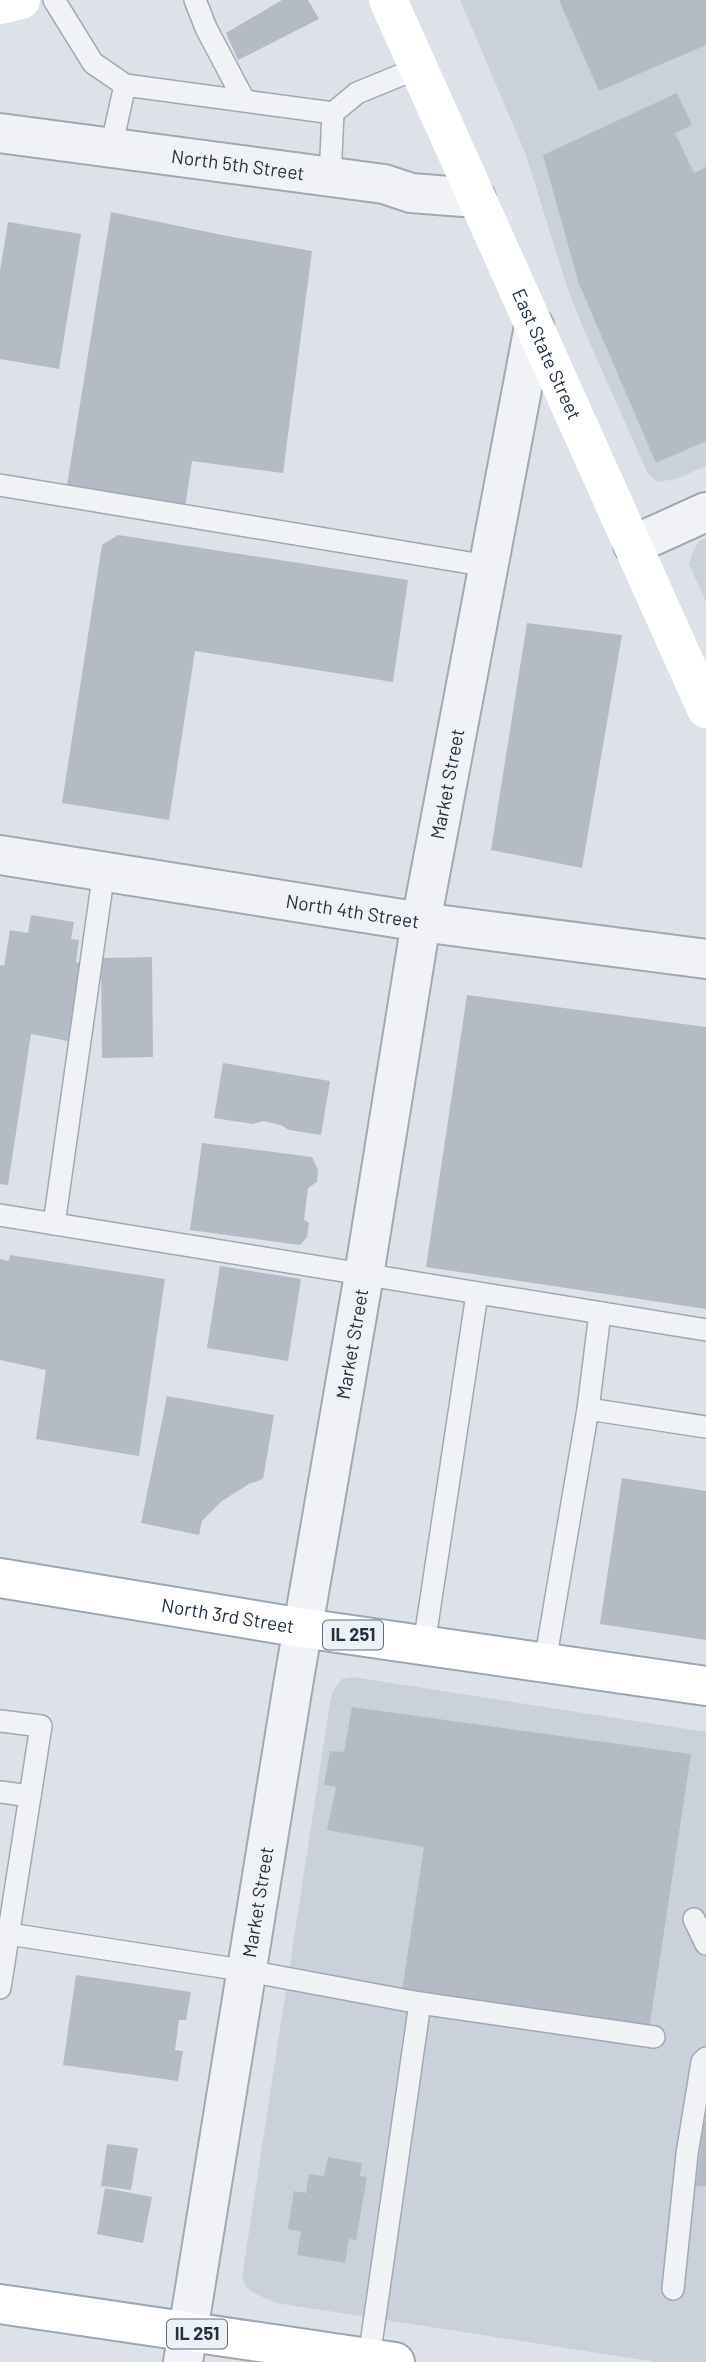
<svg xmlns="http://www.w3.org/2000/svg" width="706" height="2362" viewBox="0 0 706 2362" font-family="Barlow,sans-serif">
<rect width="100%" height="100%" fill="#dde2e8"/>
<!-- built -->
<g fill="#cbd1da">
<path d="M460,0H706V466L676,479L657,482L648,474L584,330L567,287L526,155Z"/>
<path d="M706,538V602L689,564L693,552L699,541Z"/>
<path d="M353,1677L706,1732V2362H656L276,2303L252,2292L245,2286L242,2277L330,1703L333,1691L342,1679Z"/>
</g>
<!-- building -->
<g fill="#b4bbc5">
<path d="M282,0H308L319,19L238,60L226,33Z"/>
<path d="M559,0H706V45L599,91Z"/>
<path d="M677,93L692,125L675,133L694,173L706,167V441L656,463L579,284L543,155Z"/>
<path d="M111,212L227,236L312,251L283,473L192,461L185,508L67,485Z"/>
<path d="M8,222L81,234L59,369L0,359V271Z"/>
<path d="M118,535L408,580L393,682L195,651L169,820L62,803L102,545Z"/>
<path d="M527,623L622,635L582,868L491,850Z"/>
<path d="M31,915L74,922L71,939L79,940L76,962L81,964L68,1041L31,1034L8,1185L0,1184V965L4,966L10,930L28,933Z"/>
<path d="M152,957L153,1057L102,1058L101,958Z"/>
<path d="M467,995L706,1027V1309L426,1267Z"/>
<path d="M223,1063L330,1081L321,1135L289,1130L281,1125L263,1121L253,1124L214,1118Z"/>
<path d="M202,1143L312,1157L318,1170L317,1182L308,1188L304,1220L309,1223L307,1237L300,1245L190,1230Z"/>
<path d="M10,1255L165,1279L139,1456L36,1439L46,1370L0,1360V1259L9,1261Z"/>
<path d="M220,1266L301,1279L288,1361L207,1348Z"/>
<path d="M167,1396L274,1415L263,1479L249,1484L222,1501L202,1521L199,1535L141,1523Z"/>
<path d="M622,1478L706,1491V1640L600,1624Z"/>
<path d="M352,1707L691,1754L649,2030L402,1991L424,1847L327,1830L336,1787L324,1785L330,1751L344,1752Z"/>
<path d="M76,1975L191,1992L186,2020H179L175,2050L183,2051L178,2081L63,2065Z"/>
<path d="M704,2121H706V2186H696Z"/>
<path d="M107,2144L138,2148L131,2190L101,2186Z"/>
<path d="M328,2157L362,2163L360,2176L367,2177L356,2240L349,2239L345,2263L297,2255L301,2232L288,2229L294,2191L306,2193L309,2174L324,2176Z"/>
<path d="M105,2188L152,2197L143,2243L97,2234Z"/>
</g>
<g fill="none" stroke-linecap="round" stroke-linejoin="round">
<defs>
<g id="service">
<path d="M54,0L93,63L125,85"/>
<path d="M195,0L206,28L244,100"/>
<path d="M333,113L357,93L418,68"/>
<path d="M111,148L125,85L333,113L330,178"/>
<path d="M0,485L488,566"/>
<path d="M0,1215L706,1330"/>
<path d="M54,1224L104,871"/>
<path d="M588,1409L600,1313"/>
<path d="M424,1645L477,1294"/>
<path d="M545,1662L588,1409L706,1427"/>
<path d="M0,1721L41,1726L0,1988"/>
<path d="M0,1792L30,1796"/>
<path d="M694,1919L706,1944"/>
<path d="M9,1934L248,1971L420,2003L654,2037"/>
<path d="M673,2289L687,2154L702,2062L706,2058"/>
<path d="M369,2358L420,2003"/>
</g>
<g id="minor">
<path id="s1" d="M0,133L384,184L411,193L476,198"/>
<path d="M633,545L706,512"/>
<path id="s2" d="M0,855L421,922L706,959"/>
<path id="s3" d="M183,2362L294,1679L364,1275L421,922L534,326"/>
</g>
<g id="primary">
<path id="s5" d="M0,1578L303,1628L706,1686"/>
<path d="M0,2304L395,2362"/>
</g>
</defs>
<!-- service casing -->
<use href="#service" stroke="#a2a9b2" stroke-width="24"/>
<!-- minor casing -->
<use href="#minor" stroke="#a2a9b2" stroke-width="42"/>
<!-- primary casing -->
<use href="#primary" stroke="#9ba7b5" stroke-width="42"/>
<!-- service -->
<use href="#service" stroke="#f0f2f6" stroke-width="21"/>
<!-- minor -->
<use href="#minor" stroke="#f0f2f6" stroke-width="38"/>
<!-- secondary -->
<g stroke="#fff" stroke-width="38">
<path id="s4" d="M388,0L706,709"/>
<path d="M0,5L21,0"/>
</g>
<!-- primary -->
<use href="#primary" stroke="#fff" stroke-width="38"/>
</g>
<g text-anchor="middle" stroke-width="5" stroke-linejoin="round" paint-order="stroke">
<!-- shield labels -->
<g fill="#ecf1f6" stroke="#616b77" stroke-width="2">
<rect x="323" y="1620.5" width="60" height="29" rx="5"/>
<rect x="167" y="2319.5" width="60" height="29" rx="5"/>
</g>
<g font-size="18" font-weight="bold" fill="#253140">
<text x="353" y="1641">IL 251</text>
<text x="197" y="2340">IL 251</text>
</g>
<!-- street labels -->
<g font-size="19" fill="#253140" stroke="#ecf1f6">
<text dy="7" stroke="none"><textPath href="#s1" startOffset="240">North 5th Street</textPath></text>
<text dy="7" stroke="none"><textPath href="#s4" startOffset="388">East State Street</textPath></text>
<text dy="7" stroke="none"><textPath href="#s3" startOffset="1600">Market Street</textPath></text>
<text dy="7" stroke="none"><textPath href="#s2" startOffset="357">North 4th Street</textPath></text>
<text dy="7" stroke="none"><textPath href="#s3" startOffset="1032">Market Street</textPath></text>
<text dy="7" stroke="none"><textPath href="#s5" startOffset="231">North 3rd Street</textPath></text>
<text dy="7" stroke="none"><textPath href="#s3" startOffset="466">Market Street</textPath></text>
</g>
</g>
</svg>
